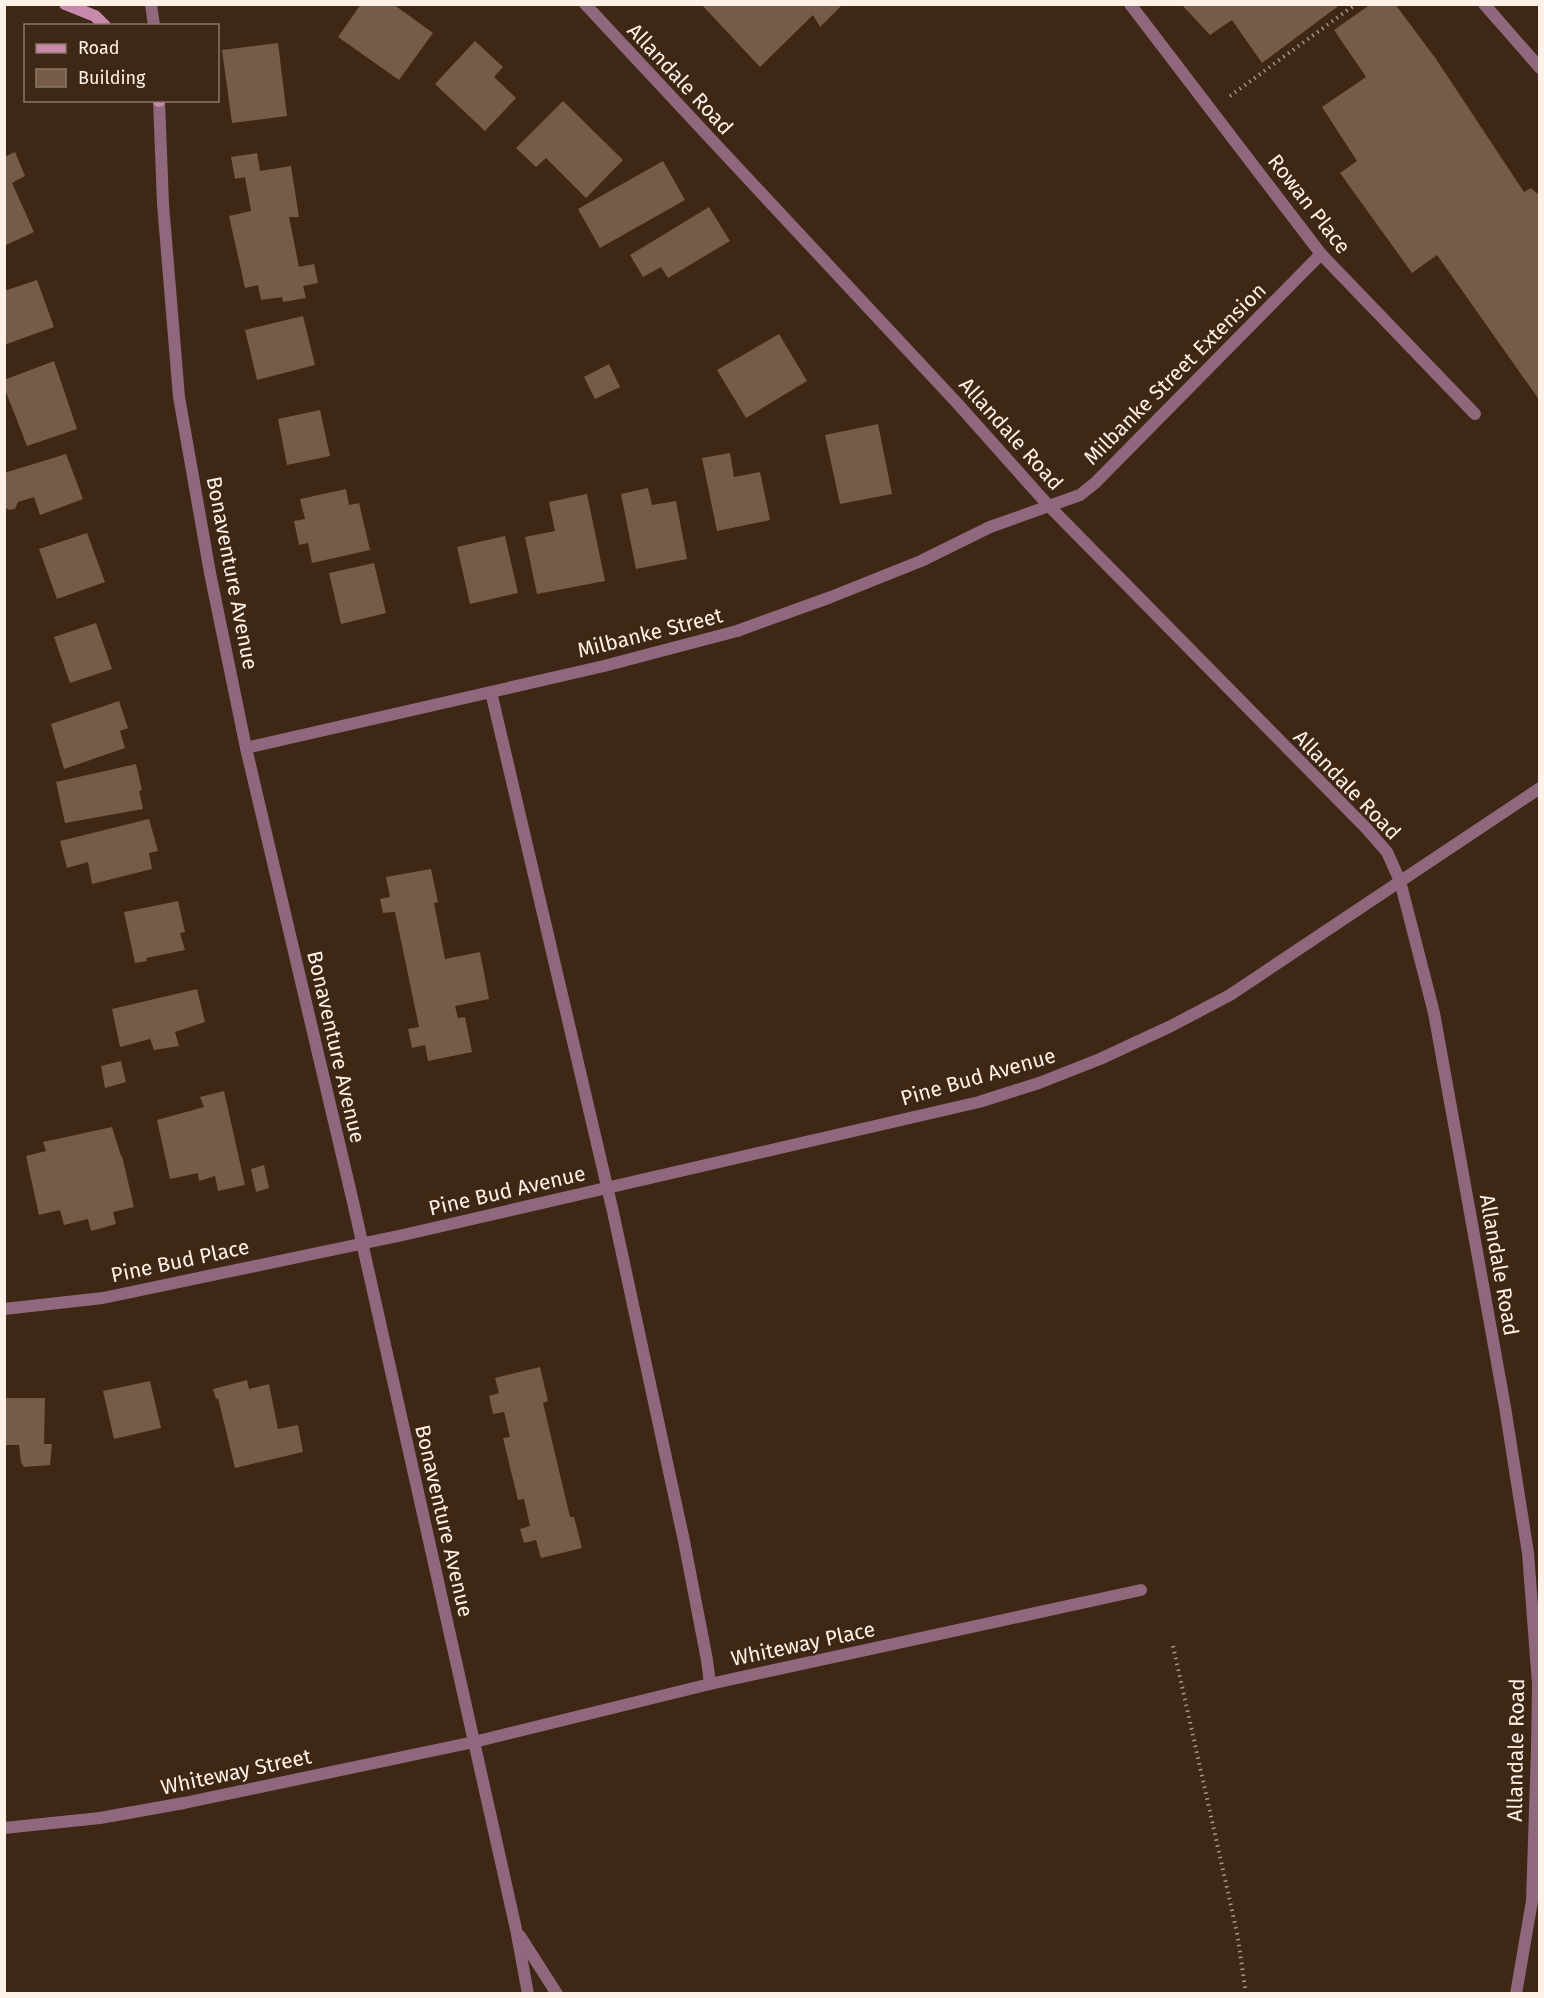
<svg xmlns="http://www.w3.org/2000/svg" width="1544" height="1998" viewBox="0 0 1544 1998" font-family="'Fira Sans',sans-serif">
<rect width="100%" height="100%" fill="#3e2714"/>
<!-- building -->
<g fill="#765b47">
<path d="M361,4H393L433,33L399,80L338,37Z"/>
<path d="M701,4H843L820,27L813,15L760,67Z"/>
<path d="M1184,4H1341L1262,63L1232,20L1210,35L1183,6Z"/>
<path d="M1371,4H1395L1436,59L1524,192L1531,188L1540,196V401L1437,255L1412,273L1340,173L1357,161L1322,107L1366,77L1334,30Z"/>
<path d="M475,41L503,67L494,77L516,98L485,131L435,84Z"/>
<path d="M278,43L287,116L232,123L222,50Z"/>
<path d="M563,101L623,160L586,198L546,158L536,167L516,148Z"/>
<path d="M15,152L25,176L12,183L34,232L4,246V157Z"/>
<path d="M257,153L260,171L291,166L299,217H289L299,267L314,264L318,283L303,286L306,298L283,302L282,297L261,300L258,285L245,288L229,216L251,211L245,177L235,179L231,157Z"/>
<path d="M663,161L685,200L600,248L578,209Z"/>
<path d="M709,207L730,241L668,278L661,267L643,277L630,255Z"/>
<path d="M37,280L54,327L4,345V291Z"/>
<path d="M303,316L315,365L257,380L245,330Z"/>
<path d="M779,334L807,381L746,418L717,370Z"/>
<path d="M54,361L77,429L27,446L4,387V380Z"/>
<path d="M609,364L620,387L595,399L584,377Z"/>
<path d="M320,410L330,456L287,465L278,419Z"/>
<path d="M878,424L892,494L840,504L825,435Z"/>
<path d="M730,453L734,477L760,472L770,520L717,531L702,458Z"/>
<path d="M66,454L83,499L40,515L34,497L18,502L15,509L9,510L4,507V473Z"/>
<path d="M648,488L652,505L676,501L687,559L636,569L621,494Z"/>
<path d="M346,489L349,505L359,503L370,550L312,563L308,543L299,545L294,521L305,519L300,499Z"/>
<path d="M587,494L605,581L537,594L525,537L555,531L549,502Z"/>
<path d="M87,533L105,582L57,599L39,549Z"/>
<path d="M505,536L518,593L470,604L457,547Z"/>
<path d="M374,563L386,613L341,624L329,573Z"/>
<path d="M96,623L112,669L70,683L54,637Z"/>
<path d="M119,701L128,728L120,731L125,748L64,769L51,724Z"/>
<path d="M136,764L142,790L139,791L143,809L65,823L56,782Z"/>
<path d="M149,819L158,851L149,853L152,869L92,884L88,862L67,868L60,841Z"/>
<path d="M431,869L438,902L434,903L445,959L480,952L489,999L455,1006L458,1018L465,1017L472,1052L428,1061L425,1045L412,1048L408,1029L419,1027L395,912L383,913L380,899L390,897L386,877Z"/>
<path d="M178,901L185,932L180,933L185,950L146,958L147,961L135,963L124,912Z"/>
<path d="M197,989L205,1022L175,1032L179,1046L154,1050L150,1039L120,1047L112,1009Z"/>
<path d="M121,1061L126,1082L105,1088L101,1066Z"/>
<path d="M224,1091L245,1185L218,1191L215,1176L199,1181L198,1173L170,1179L157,1120L204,1107L200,1097Z"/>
<path d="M112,1127L121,1156H122L134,1207L113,1212L116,1224L91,1231L88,1219L64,1225L60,1210L39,1215L26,1156L46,1151L43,1142Z"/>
<path d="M264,1165L269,1188L256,1192L251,1169Z"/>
<path d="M540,1367L548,1401L543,1403L570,1517H574L582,1548L541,1558L536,1540L524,1543L520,1529L530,1526L524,1499L518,1500L503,1438L510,1437L504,1412L493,1414L489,1396L499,1393L495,1378Z"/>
<path d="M247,1380L249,1389L269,1384L278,1429L298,1425L303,1452L235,1468L218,1398L216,1399L213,1389Z"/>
<path d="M150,1381L161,1428L114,1439L103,1391Z"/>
<path d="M4,1398H45L44,1444H52L50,1465L24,1467L21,1462L19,1445H4Z"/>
</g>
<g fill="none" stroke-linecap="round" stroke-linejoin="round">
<!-- path -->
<g stroke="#a79587" stroke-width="4" stroke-dasharray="1.5 4.5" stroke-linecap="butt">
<path d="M1230,96L1356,4"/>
<path d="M1173,1646L1237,1933L1246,1994"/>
</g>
<!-- service -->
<g stroke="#8f687e" stroke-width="12">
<path d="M1484,4L1540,68"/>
<path d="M491,692L613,1212L684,1541L707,1660L710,1684"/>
</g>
<!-- minor -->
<g stroke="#8f687e" stroke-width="12">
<path d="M585,4L957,403L1048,505L1366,828L1387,852L1400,881L1434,1013L1505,1407L1528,1553L1538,1684L1537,1749L1532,1901L1516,1994"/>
<path d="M1130,4L1321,254L1475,414"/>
<path d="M246,748L604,666L737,631L831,597L921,561L990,527L1080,495L1095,483L1321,254"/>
<path d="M4,1309L103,1298L403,1235L979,1102L1039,1083L1100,1059L1171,1026L1230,995L1540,788"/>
<path d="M4,1828L100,1818L184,1803L474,1742L710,1684L1141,1590"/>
</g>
<!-- tertiary -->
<g stroke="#8f687e" stroke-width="12">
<path d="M151,4L154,26"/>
<path d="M159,100L163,204L179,397L210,573L246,748L353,1202L516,1929L528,1994"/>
<path d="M520,1936L557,1994"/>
</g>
<!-- secondary -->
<g stroke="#c789ac" stroke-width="12">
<path d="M65,4L95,16L105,26"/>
<path d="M159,100V101"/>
</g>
</g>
<g text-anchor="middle" stroke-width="4.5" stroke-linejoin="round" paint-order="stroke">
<!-- street labels -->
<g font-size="21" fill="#fef1e7" stroke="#3e2714">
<text transform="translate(680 79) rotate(47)" y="7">Allandale Road</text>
<text transform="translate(1309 204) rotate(52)" y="7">Rowan Place</text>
<text transform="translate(1175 374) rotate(-45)" y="7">Milbanke Street Extension</text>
<text transform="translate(1011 434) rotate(48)" y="7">Allandale Road</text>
<text transform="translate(232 573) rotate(79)" y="7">Bonaventure Avenue</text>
<text transform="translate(650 633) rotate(-14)" y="7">Milbanke Street</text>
<text transform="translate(1347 785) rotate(46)" y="7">Allandale Road</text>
<text transform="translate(336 1047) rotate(77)" y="7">Bonaventure Avenue</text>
<text transform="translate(978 1077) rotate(-16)" y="7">Pine Bud Avenue</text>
<text transform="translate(507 1191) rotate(-13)" y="7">Pine Bud Avenue</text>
<text transform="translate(180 1261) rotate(-12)" y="7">Pine Bud Place</text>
<text transform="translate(1499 1265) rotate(80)" y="7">Allandale Road</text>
<text transform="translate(444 1521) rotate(77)" y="7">Bonaventure Avenue</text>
<text transform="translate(803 1644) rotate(-12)" y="7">Whiteway Place</text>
<text transform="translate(1516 1750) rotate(-89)" y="7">Allandale Road</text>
<text transform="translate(236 1772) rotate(-12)" y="7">Whiteway Street</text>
</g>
</g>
<!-- border -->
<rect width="1544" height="1998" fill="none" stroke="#fef1e7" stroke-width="12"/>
<!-- legend -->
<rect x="24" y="24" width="195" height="78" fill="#3e2714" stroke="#8b7868" stroke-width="1.5"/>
<rect x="36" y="44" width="30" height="9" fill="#c789ac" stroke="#8b7868" stroke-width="1.5"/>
<text x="78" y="54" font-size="18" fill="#fef1e7">Road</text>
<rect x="36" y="69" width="30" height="18" fill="#765b47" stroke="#8b7868" stroke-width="1.5"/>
<text x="78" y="84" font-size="18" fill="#fef1e7">Building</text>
</svg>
